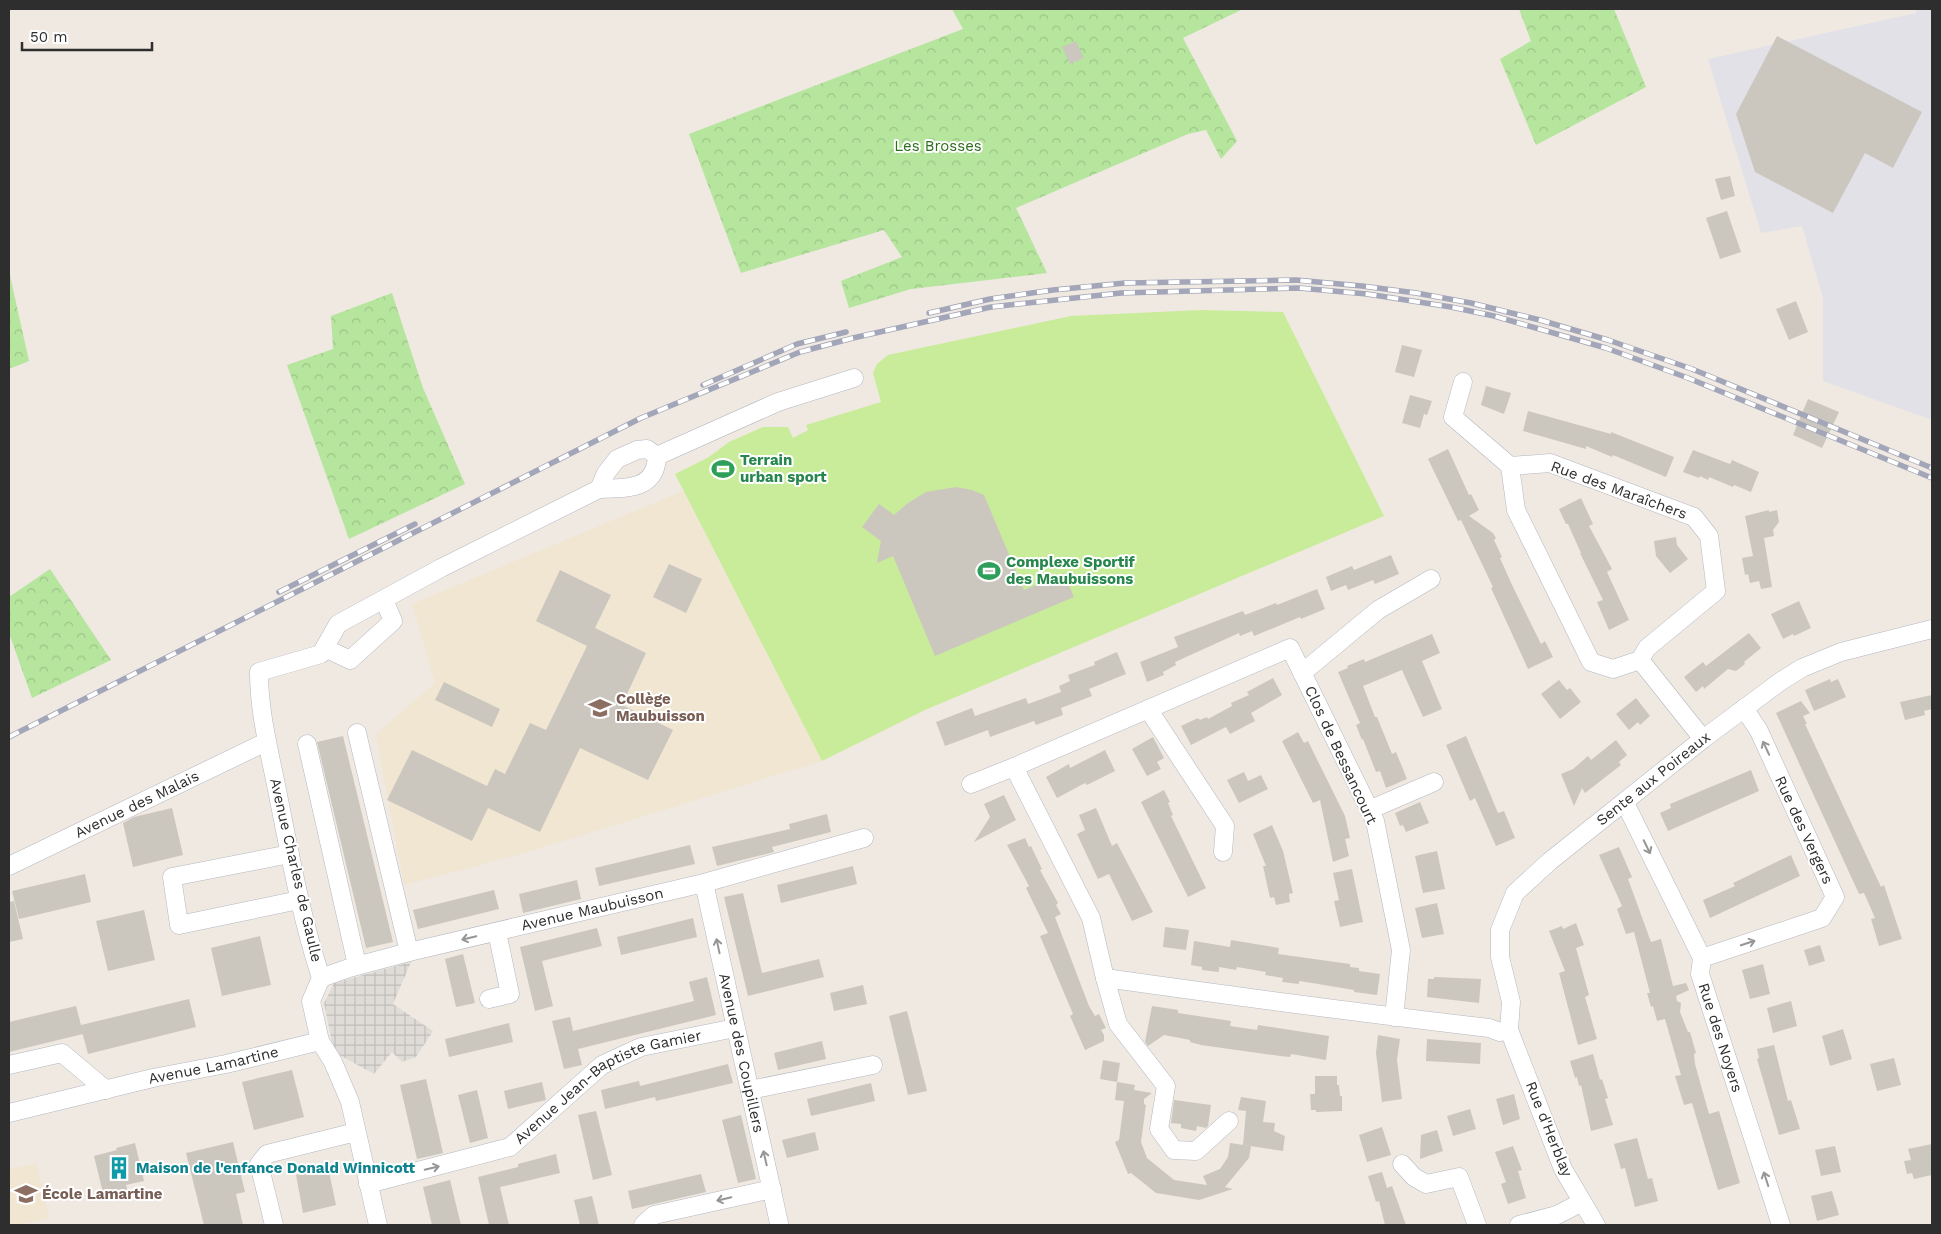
<svg xmlns="http://www.w3.org/2000/svg" width="1941" height="1234" viewBox="0 0 1941 1234" font-family="'Work Sans',sans-serif">
<defs>
<pattern id="forest-crowns" width="20" height="18" patternUnits="userSpaceOnUse" patternTransform="scale(1.25)"><rect width="20" height="18" fill="#b6e59e"/><path d="M2 6a3 3 0 1 1 6 0M12 15a3 3 0 1 1 6 0" fill="none" stroke="#9dc588"/></pattern>
<pattern id="plaza-grid" width="8" height="8" patternUnits="userSpaceOnUse" patternTransform="scale(1.25)"><rect width="8" height="8" fill="#dfdcd8"/><path d="M0 4h8M4 0v8" fill="none" stroke="#c0bdba"/></pattern>
</defs>
<rect width="100%" height="100%" fill="#efe9e1"/>
<!-- industrial -->
<path fill="#e3e1e8" d="M1916,9H1932V420L1823,381V298L1802,226L1761,233L1708,59L1916,13Z"/>
<!-- education -->
<g fill="#f0e6d1">
<path d="M683,491L822,761L518,855L404,885L376,734L435,683L412,604Z"/>
<path d="M36,1163L49,1218L17,1225H9V1170Z"/>
</g>
<!-- forest -->
<g fill="url(#forest-crowns)">
<path d="M952,9H1243L1183,38L1237,141L1221,159L1206,130L1188,134L1016,208L1047,273L911,289L849,308L841,281L902,257L884,230L741,273L689,134L963,29Z"/>
<path d="M1519,9H1614L1646,87L1536,145L1500,59L1531,41Z"/>
<path d="M9,271L29,361L9,369Z"/>
<path d="M392,293L423,388L465,484L349,539L287,365L333,349L331,316Z"/>
<path d="M50,569L111,660L32,698L9,633V597Z"/>
</g>
<!-- pitch -->
<path fill="#c9ec9a" d="M1201,310L1283,312L1384,516L925,710L822,761L675,474L709,457L729,442L763,427H788L793,438L808,430L806,425L881,402L873,373L877,364L888,355L1071,316Z"/>
<!-- plaza -->
<path fill="url(#plaza-grid)" d="M411,962L393,1004L433,1031L416,1057L402,1062L392,1052L374,1074L334,1052L324,1003L334,983Z"/>
<!-- building -->
<g fill="#cbc7bf">
<path d="M1777,36L1922,112L1893,168L1865,153L1833,213L1755,172L1736,114Z"/>
<path d="M1076,41L1084,58L1070,64L1062,47Z"/>
<path d="M1730,176L1735,196L1721,200L1715,179Z"/>
<path d="M1727,211L1741,252L1720,259L1706,218Z"/>
<path d="M1796,301L1808,332L1789,340L1776,309Z"/>
<path d="M1402,345L1422,350L1414,377L1395,372Z"/>
<path d="M1486,386L1511,393L1504,414L1481,405Z"/>
<path d="M1410,395L1432,401L1427,415L1424,414L1420,428L1402,423Z"/>
<path d="M1808,399L1839,412L1822,448L1793,435Z"/>
<path d="M1528,411L1611,434V432L1674,457L1666,477L1613,455L1612,457L1586,446V449L1523,431Z"/>
<path d="M1448,449L1469,495L1471,494L1479,510L1469,516L1493,533L1496,538L1494,540L1502,557L1500,558L1513,587L1541,644L1545,641L1553,657L1528,669L1491,588L1493,587L1461,520L1458,521L1428,459Z"/>
<path d="M1693,450L1730,464L1732,460L1759,472L1751,492L1734,485L1733,487L1709,477L1708,480L1700,476L1699,478L1683,472Z"/>
<path d="M956,487L972,490L984,495L1024,590L1064,573L1074,597L935,656L893,556L877,563L881,541L862,527L879,504L894,515L908,503L926,492Z"/>
<path d="M1581,498L1593,524L1589,526L1612,569L1607,572L1629,620L1609,630L1597,602L1603,600L1580,553H1581L1568,524H1566L1559,509Z"/>
<path d="M1769,510V512L1777,510L1779,522L1773,530L1774,536L1764,538L1772,587L1761,589L1759,581L1750,583L1748,574L1745,575L1742,558L1753,556L1745,516Z"/>
<path d="M1676,537L1677,545L1688,559L1670,573L1656,556L1654,541Z"/>
<path d="M1391,555L1399,574L1375,584L1373,580L1348,590L1346,585L1331,591L1326,577L1352,566L1354,570Z"/>
<path d="M669,564L702,579L686,613L653,597Z"/>
<path d="M560,570L611,595L595,628L646,653L622,705L673,730L648,780L580,748L540,832L488,808L472,841L387,800L412,750L487,786L495,769L505,774L530,723L546,730L587,646L536,621Z"/>
<path d="M1317,589L1325,609L1301,619L1300,617L1254,636L1252,631L1240,636L1239,633L1175,662L1176,665L1163,672L1164,675L1147,682L1140,662L1178,647L1174,637L1243,611L1245,615L1276,603L1277,605Z"/>
<path d="M1799,601L1811,628L1794,636L1793,634L1783,639L1771,614Z"/>
<path d="M1749,633L1761,648L1744,662L1745,664L1736,671L1728,669L1704,689L1703,686L1696,692L1684,677L1703,662L1706,666Z"/>
<path d="M1432,634L1440,653L1422,661L1442,709L1423,717L1402,670L1363,686L1375,717H1377L1392,754L1396,752L1407,779L1386,788L1380,771L1376,772L1363,739L1362,740L1356,725L1360,723L1338,672L1348,668L1347,666L1364,659L1365,662Z"/>
<path d="M1117,652L1126,674L1089,689L1092,696L1061,708L1063,715L1036,725L1034,721L990,737L988,730L945,746L936,722L972,708L975,716L1026,698L1028,704L1061,692L1059,686L1070,681L1068,675L1095,665L1094,662Z"/>
<path d="M1273,678L1282,695L1251,713L1255,721L1230,734L1226,727L1191,745L1181,726L1198,718L1200,720L1207,717L1208,719L1232,706L1231,703L1249,695L1247,692Z"/>
<path d="M1830,679L1831,682L1838,679L1846,697L1814,711L1805,690Z"/>
<path d="M1559,680L1567,690L1570,688L1581,702L1560,719L1541,694Z"/>
<path d="M444,682L500,709L492,727L435,700Z"/>
<path d="M1932,695V709L1924,711L1925,715L1905,720L1900,702Z"/>
<path d="M1636,698L1650,716L1640,725L1638,722L1629,730L1616,714Z"/>
<path d="M1801,701L1810,713L1803,716L1807,724H1805L1881,887L1884,885L1902,939L1879,946L1871,919L1875,918L1864,893L1859,894L1776,713Z"/>
<path d="M1298,732L1304,743L1308,741L1345,816L1350,838L1345,839L1349,856L1333,862L1320,800L1313,803L1282,741Z"/>
<path d="M343,736L393,942L366,948L317,742Z"/>
<path d="M1466,736L1498,813L1504,811L1515,838L1496,846L1475,798L1470,801L1446,745Z"/>
<path d="M1153,737L1164,758L1157,762L1161,769L1147,776L1132,749Z"/>
<path d="M1616,740L1627,755L1619,762L1621,765L1585,793L1582,788L1574,806L1561,774L1573,769L1588,756L1591,760Z"/>
<path d="M1105,750L1115,771L1087,785L1085,783L1057,798L1046,777L1069,764L1070,768Z"/>
<path d="M1751,770L1759,791L1668,831L1660,813L1671,808L1670,804Z"/>
<path d="M1244,772L1248,781L1261,775L1268,789L1239,803L1227,780Z"/>
<path d="M1164,790L1170,802L1168,803L1173,815L1171,816L1206,888L1188,897L1141,802Z"/>
<path d="M1004,795L1016,820L974,842L990,817L984,804Z"/>
<path d="M1420,802L1429,823L1406,832L1403,825L1400,826L1395,813Z"/>
<path d="M172,808L183,855L133,867L123,823L134,817Z"/>
<path d="M1096,808L1112,846L1117,843L1153,912L1132,921L1109,874L1098,879L1077,834L1085,830L1079,815Z"/>
<path d="M827,814L831,832L772,847L774,852L717,866L712,847L790,829L789,824Z"/>
<path d="M1272,825L1283,851L1293,893L1289,894L1290,902L1276,905L1274,897L1270,898L1263,866H1266L1253,834Z"/>
<path d="M1025,838L1029,847L1031,846L1042,869L1040,870L1058,903L1056,905L1061,914L1055,917L1089,1006L1095,1016L1099,1014L1106,1028L1101,1030L1104,1035V1041L1085,1050L1070,1016L1073,1014L1040,936L1048,933L1026,888L1029,886L1007,845Z"/>
<path d="M690,845L695,864L599,886L595,868Z"/>
<path d="M1619,847L1632,877L1628,879L1651,942L1661,939L1673,986L1686,983L1689,990L1676,996L1677,1001L1681,1003L1680,1012L1688,1032H1690L1696,1053L1694,1054L1695,1064L1709,1114L1719,1111L1740,1183L1718,1190L1692,1103L1684,1105L1675,1076L1681,1075L1665,1019L1657,1021L1653,1006L1651,1007L1647,993H1650L1634,932L1626,934L1617,909L1622,906L1599,855Z"/>
<path d="M1437,851L1445,889L1423,893L1415,856Z"/>
<path d="M1791,855L1800,876L1710,918L1703,900L1735,886L1733,883Z"/>
<path d="M853,866L857,884L781,903L777,885Z"/>
<path d="M1352,869L1363,922L1340,927L1334,901L1339,900L1333,873Z"/>
<path d="M85,874L91,902L19,919L12,891Z"/>
<path d="M577,880L581,899L523,913L519,894Z"/>
<path d="M494,890L499,909L418,929L413,910Z"/>
<path d="M743,893L762,973L819,959L824,977L748,996L724,897Z"/>
<path d="M14,901L23,939L9,942V902Z"/>
<path d="M1437,903L1444,934L1422,938L1415,908Z"/>
<path d="M144,910L155,960L108,971L96,921Z"/>
<path d="M693,918L697,937L621,955L617,937Z"/>
<path d="M1576,923L1584,945L1576,948L1589,995L1585,997L1597,1039L1578,1045L1559,973L1565,971L1549,931L1562,926L1563,929Z"/>
<path d="M1165,927L1189,930L1186,950L1163,947Z"/>
<path d="M597,928L602,946L542,961L553,1006L535,1011L520,947Z"/>
<path d="M260,936L271,985L222,996L211,948Z"/>
<path d="M1231,940L1279,948L1278,954L1350,964V967L1359,968V971L1380,974L1377,995L1354,992V990L1312,983L1299,981V984L1282,982L1283,978L1265,975L1266,972L1237,967L1236,970L1219,967V972L1202,970V967L1191,965L1194,941L1230,947Z"/>
<path d="M1820,945L1825,961L1809,966L1804,950Z"/>
<path d="M463,954L475,1003L456,1007L445,959Z"/>
<path d="M1763,964L1770,994L1750,999L1742,970Z"/>
<path d="M707,977L716,1015L578,1049L582,1065L564,1069L552,1021L570,1017L573,1031L694,1001L689,982Z"/>
<path d="M1434,977L1481,979L1479,1003L1427,997L1428,979H1434Z"/>
<path d="M863,985L867,1004L834,1011L830,993Z"/>
<path d="M189,999L196,1027L88,1054L81,1028L83,1034L9,1052V1022L76,1006L81,1025Z"/>
<path d="M1791,1001L1797,1026L1773,1033L1767,1008Z"/>
<path d="M1152,1006L1178,1010V1013L1231,1021L1230,1026L1257,1030L1258,1025L1329,1036L1326,1060L1291,1054L1290,1057L1280,1056L1201,1045L1190,1042V1040L1164,1035L1148,1046L1145,1042Z"/>
<path d="M907,1011L927,1091L908,1095L889,1016Z"/>
<path d="M509,1023L513,1042L449,1057L445,1039Z"/>
<path d="M1843,1029L1852,1059L1830,1066L1822,1036Z"/>
<path d="M1378,1035L1400,1039L1397,1060L1402,1099L1382,1102L1376,1053Z"/>
<path d="M1427,1039L1481,1043L1480,1064L1426,1061Z"/>
<path d="M822,1041L826,1059L778,1070L774,1053Z"/>
<path d="M1774,1045L1788,1101L1791,1100L1800,1129L1779,1135L1757,1059L1759,1058L1757,1049Z"/>
<path d="M1593,1054L1600,1080L1602,1079L1608,1098L1605,1099L1613,1125L1591,1131L1581,1085L1579,1086L1577,1077L1575,1078L1570,1061Z"/>
<path d="M1894,1058L1901,1085L1877,1091L1870,1064Z"/>
<path d="M1103,1060L1120,1063L1117,1082L1100,1079Z"/>
<path d="M728,1064L733,1083L656,1101L655,1097L605,1109L601,1090L639,1081L640,1086Z"/>
<path d="M292,1070L304,1117L254,1130L242,1082Z"/>
<path d="M1315,1076H1337V1085H1339L1340,1096H1342V1111L1316,1112V1110H1311L1310,1094H1315Z"/>
<path d="M426,1079L443,1153L417,1159L400,1085Z"/>
<path d="M542,1082L546,1100L508,1109L504,1091Z"/>
<path d="M1117,1082L1135,1085L1134,1090L1152,1093L1144,1099V1104L1146,1105L1141,1142L1147,1158L1174,1180L1207,1185L1203,1176L1220,1169L1228,1157L1230,1143L1251,1146L1249,1158L1225,1187L1233,1189L1199,1200L1156,1193L1131,1173L1128,1174L1115,1142L1119,1140L1124,1101L1115,1100Z"/>
<path d="M871,1083L875,1101L811,1116L807,1099Z"/>
<path d="M477,1090L488,1138L470,1143L458,1095Z"/>
<path d="M1514,1094L1520,1119L1503,1125L1496,1099Z"/>
<path d="M1241,1097L1266,1101L1263,1122L1275,1123L1274,1131L1285,1136L1283,1151L1243,1145L1246,1111L1238,1110Z"/>
<path d="M1174,1100L1211,1105L1208,1126L1206,1128L1197,1126L1196,1131L1181,1128V1124L1171,1123Z"/>
<path d="M1470,1109L1476,1129L1453,1136L1447,1116Z"/>
<path d="M596,1111L612,1175L593,1180L578,1115Z"/>
<path d="M741,1115L756,1179L738,1183L722,1120Z"/>
<path d="M1382,1127L1391,1155L1367,1162L1359,1135Z"/>
<path d="M1437,1130L1443,1151L1420,1159L1421,1135Z"/>
<path d="M815,1132L819,1150L787,1158L782,1140Z"/>
<path d="M1637,1138L1648,1179L1652,1178L1658,1201L1635,1207L1625,1168L1621,1169L1614,1144Z"/>
<path d="M233,1142L245,1192L236,1194L243,1225H204L186,1153Z"/>
<path d="M135,1143L144,1181L126,1185L129,1196L105,1201L94,1156L117,1150L116,1148Z"/>
<path d="M1932,1144V1175L1914,1179L1912,1173L1907,1174L1904,1161L1911,1160L1908,1149Z"/>
<path d="M1513,1146L1522,1170L1518,1171L1526,1198L1508,1204L1501,1184L1506,1182L1495,1152Z"/>
<path d="M1835,1146L1841,1172L1821,1176L1815,1150Z"/>
<path d="M556,1154L560,1173L500,1187L509,1225H489L478,1177L518,1167V1164Z"/>
<path d="M328,1167L336,1205L303,1213L296,1175Z"/>
<path d="M1382,1172L1387,1188L1392,1186L1406,1225H1385L1379,1201L1376,1202L1368,1176Z"/>
<path d="M701,1174L706,1192L632,1209L628,1191Z"/>
<path d="M450,1180L461,1225H432L423,1187Z"/>
<path d="M1832,1191L1839,1215L1817,1221L1811,1196Z"/>
<path d="M592,1196L599,1225H580L574,1200Z"/>
</g>
<g fill="none" stroke-linecap="round" stroke-linejoin="round">
<defs>
<g id="street">
<path d="M1463,382L1453,417L1510,466"/>
<path d="M1550,463L1694,517L1709,536L1716,591L1647,648L1640,660L1613,669L1591,662L1516,510L1510,466Z"/>
<path d="M599,489C625,488 656,491 657,456"/>
<path d="M325,648L350,660L393,621L384,600"/>
<path d="M1640,660L1703,739"/>
<path d="M1302,673L1378,610L1431,579"/>
<path d="M1148,709L1225,826L1223,852"/>
<path d="M357,733L409,952"/>
<path d="M307,744L357,965"/>
<path d="M971,784L1014,767"/>
<path id="s1" d="M1625,803L1702,958L1700,974L1781,1225"/>
<path d="M1369,810L1434,782"/>
<path d="M290,854L172,877L179,925L299,900"/>
<path id="s2" d="M9,866L266,742"/>
<path id="s3" d="M704,883L779,1223"/>
<path d="M1702,958L1822,918L1835,897L1759,731L1744,708"/>
<path id="s4" d="M321,978L349,968L409,952L704,883L864,838"/>
<path d="M1105,978L1118,1024L1166,1086L1159,1129L1174,1150L1196,1151L1229,1121"/>
<path d="M489,999L510,994L497,932"/>
<path d="M1394,1017L1401,950L1375,821L1290,648L1014,767L1091,918L1105,978C1233,996 1361,1013 1489,1028L1500,1032L1509,1030"/>
<path d="M9,1065L62,1053L106,1090"/>
<path d="M750,1090L873,1065"/>
<path id="s5" d="M9,1113L153,1078L226,1064L320,1041"/>
<path d="M1402,1164L1414,1177L1426,1184L1459,1177L1477,1225"/>
<path id="s6" d="M368,1184L510,1147L602,1065L641,1047L735,1028"/>
<path d="M274,1225L259,1164L267,1154L356,1132"/>
<path d="M378,1225L350,1102L333,1062L320,1041L311,1001L321,978C302,920 291,860 279,800C271,757 259,716 259,672L321,654L338,624L441,568L599,489L606,473L617,459L637,450L647,449L657,456L778,402L854,378"/>
<path d="M643,1225L654,1215L772,1189"/>
<path d="M1519,1225L1557,1215L1582,1202"/>
<path id="s7" d="M1596,1225L1563,1169L1509,1030L1511,1002L1500,957V930L1515,893L1550,861L1703,739L1781,681L1802,668L1841,652L1932,629"/>
</g>
</defs>
<!-- street casing -->
<use href="#street" stroke="#b4b7c1" stroke-width="19"/>
<!-- street -->
<use href="#street" stroke="#fff" stroke-width="18"/>
<defs>
<g id="rail">
<path d="M929,313L990,299L1053,290L1125,283L1296,280L1362,286L1416,293L1471,303L1540,320L1608,340L1692,369L1932,468"/>
<path d="M703,385L797,344L846,332"/>
<path d="M279,592L415,524"/>
<path d="M9,737L641,418L800,352L853,338L991,307L1121,293L1299,288L1367,294L1451,307L1494,316L1606,348L1688,378L1932,478"/>
</g>
</defs>
<!-- rail casing -->
<use href="#rail" stroke="#a3a6b8" stroke-width="5.5"/>
<!-- rail -->
<use href="#rail" stroke="#fff" stroke-width="4" stroke-dasharray="11" stroke-linecap="butt"/>
</g>
<!-- one-way arrows -->
<defs><path id="oneway-shaft" d="M-6 0H5M1.5-3L5.5 0L1.5 3" fill="none" stroke-width="1.6" stroke-linecap="round" stroke-linejoin="round" transform="scale(1.25)"/></defs>
<g stroke="#969696">
<use href="#oneway-shaft" transform="translate(1766 748) rotate(-115)"/>
<use href="#oneway-shaft" transform="translate(1647 847) rotate(64)"/>
<use href="#oneway-shaft" transform="translate(469 938) rotate(167)"/>
<use href="#oneway-shaft" transform="translate(1748 943) rotate(-18)"/>
<use href="#oneway-shaft" transform="translate(718 946) rotate(-102)"/>
<use href="#oneway-shaft" transform="translate(765 1158) rotate(-103)"/>
<use href="#oneway-shaft" transform="translate(432 1168) rotate(-13)"/>
<use href="#oneway-shaft" transform="translate(1766 1179) rotate(-108)"/>
<use href="#oneway-shaft" transform="translate(724 1199) rotate(167)"/>
</g>
<!-- icons -->
<defs>
<symbol id="stadium-bare" viewBox="-9 -9 18 18"><path d="M0-5a6.5 5 0 1 0 0 10a6.5 5 0 1 0 0-10ZM-3.5-1.8h7v3.6h-7Z" fill="#2e9e5b" stroke="#fff" stroke-width="2.5" paint-order="stroke"/></symbol>
<symbol id="school-bare" viewBox="-9 -9 18 18"><path d="M0-5L7-2L0 1L-7-2ZM-4 1L0 2.5L4 1V4Q0 6-4 4Z" fill="#8d6e63" stroke="#fff" stroke-width="2.5" paint-order="stroke"/></symbol>
<symbol id="building-bare" viewBox="-9 -9 18 18"><path d="M-4-6H4V6H1V3H-1V6H-4ZM-2.5-4.3h1.7v1.8h-1.7ZM.8-4.3h1.7v1.8H.8ZM-2.5-1h1.7V.8h-1.7ZM.8-1h1.7V.8H.8Z" fill="#0f9aa8" stroke="#fff" stroke-width="2.5" paint-order="stroke"/></symbol>
</defs>
<g fill-rule="evenodd">
<use href="#stadium-bare" x="707" y="453" width="32" height="32"/>
<use href="#stadium-bare" x="973" y="555" width="32" height="32"/>
<use href="#school-bare" x="584" y="692" width="32" height="32"/>
<use href="#building-bare" x="103" y="1152" width="32" height="32"/>
<use href="#school-bare" x="10" y="1178" width="32" height="32"/>
</g>
<g text-anchor="middle" stroke-width="4" stroke-linejoin="round" paint-order="stroke">
<!-- park labels -->
<g font-size="15" fill="#2c6e1b" stroke="#fff">
<text x="938" y="151">Les Brosses</text>
</g>
<!-- leisure labels -->
<g font-size="15" font-weight="bold" fill="#27864d" stroke="#fff" text-anchor="start">
<text x="740" y="465">Terrain<tspan x="740" dy="17">urban sport</tspan></text>
<text x="1006" y="567">Complexe Sportif<tspan x="1006" dy="17">des Maubuissons</tspan></text>
</g>
<!-- street labels -->
<g font-size="15" fill="#2e2e2e" stroke="#fff">
<text transform="translate(1619 490) rotate(20)" y="5">Rue des Maraîchers</text>
<text transform="translate(1341 755) rotate(65)" y="5">Clos de Bessancourt</text>
<text dy="5" stroke="none"><textPath href="#s7" startOffset="535">Sente aux Poireaux</textPath></text>
<text dy="5" stroke="none"><textPath href="#s2" startOffset="142">Avenue des Malais</textPath></text>
<text transform="translate(1804 830) rotate(65)" y="5">Rue des Vergers</text>
<text transform="translate(296 870) rotate(77)" y="5">Avenue Charles de Gaulle</text>
<text dy="5" stroke="none"><textPath href="#s4" startOffset="280">Avenue Maubuisson</textPath></text>
<text dy="5" stroke="none"><textPath href="#s1" startOffset="256">Rue des Noyers</textPath></text>
<text dy="5" stroke="none"><textPath href="#s3" startOffset="174">Avenue des Coupillers</textPath></text>
<text dy="5" stroke="none"><textPath href="#s5" startOffset="210">Avenue Lamartine</textPath></text>
<text dy="5" stroke="none"><textPath href="#s6" startOffset="265">Avenue Jean-Baptiste Gamier</textPath></text>
<text transform="translate(1549 1129) rotate(68)" y="5">Rue d'Herblay</text>
</g>
<!-- education labels -->
<g font-size="15" font-weight="bold" fill="#785e54" stroke="#fff" text-anchor="start">
<text x="616" y="704">Collège<tspan x="616" dy="17">Maubuisson</tspan></text>
<text x="42" y="1199">École Lamartine</text>
</g>
<!-- culture labels -->
<g font-size="15" font-weight="bold" fill="#0d838f" stroke="#fff" text-anchor="start">
<text x="136" y="1173">Maison de l'enfance Donald Winnicott</text>
</g>
</g>
<!-- border -->
<rect width="1941" height="1234" fill="none" stroke="#2e2e2e" stroke-width="20"/>
<!-- scale -->
<path d="M22 42v8h130v-8" fill="none" stroke="#2e2e2e" stroke-width="2.5"/>
<text x="30" y="42" font-size="15" fill="#2e2e2e" stroke="#ffffff" stroke-width="4" paint-order="stroke">50 m</text>
</svg>
